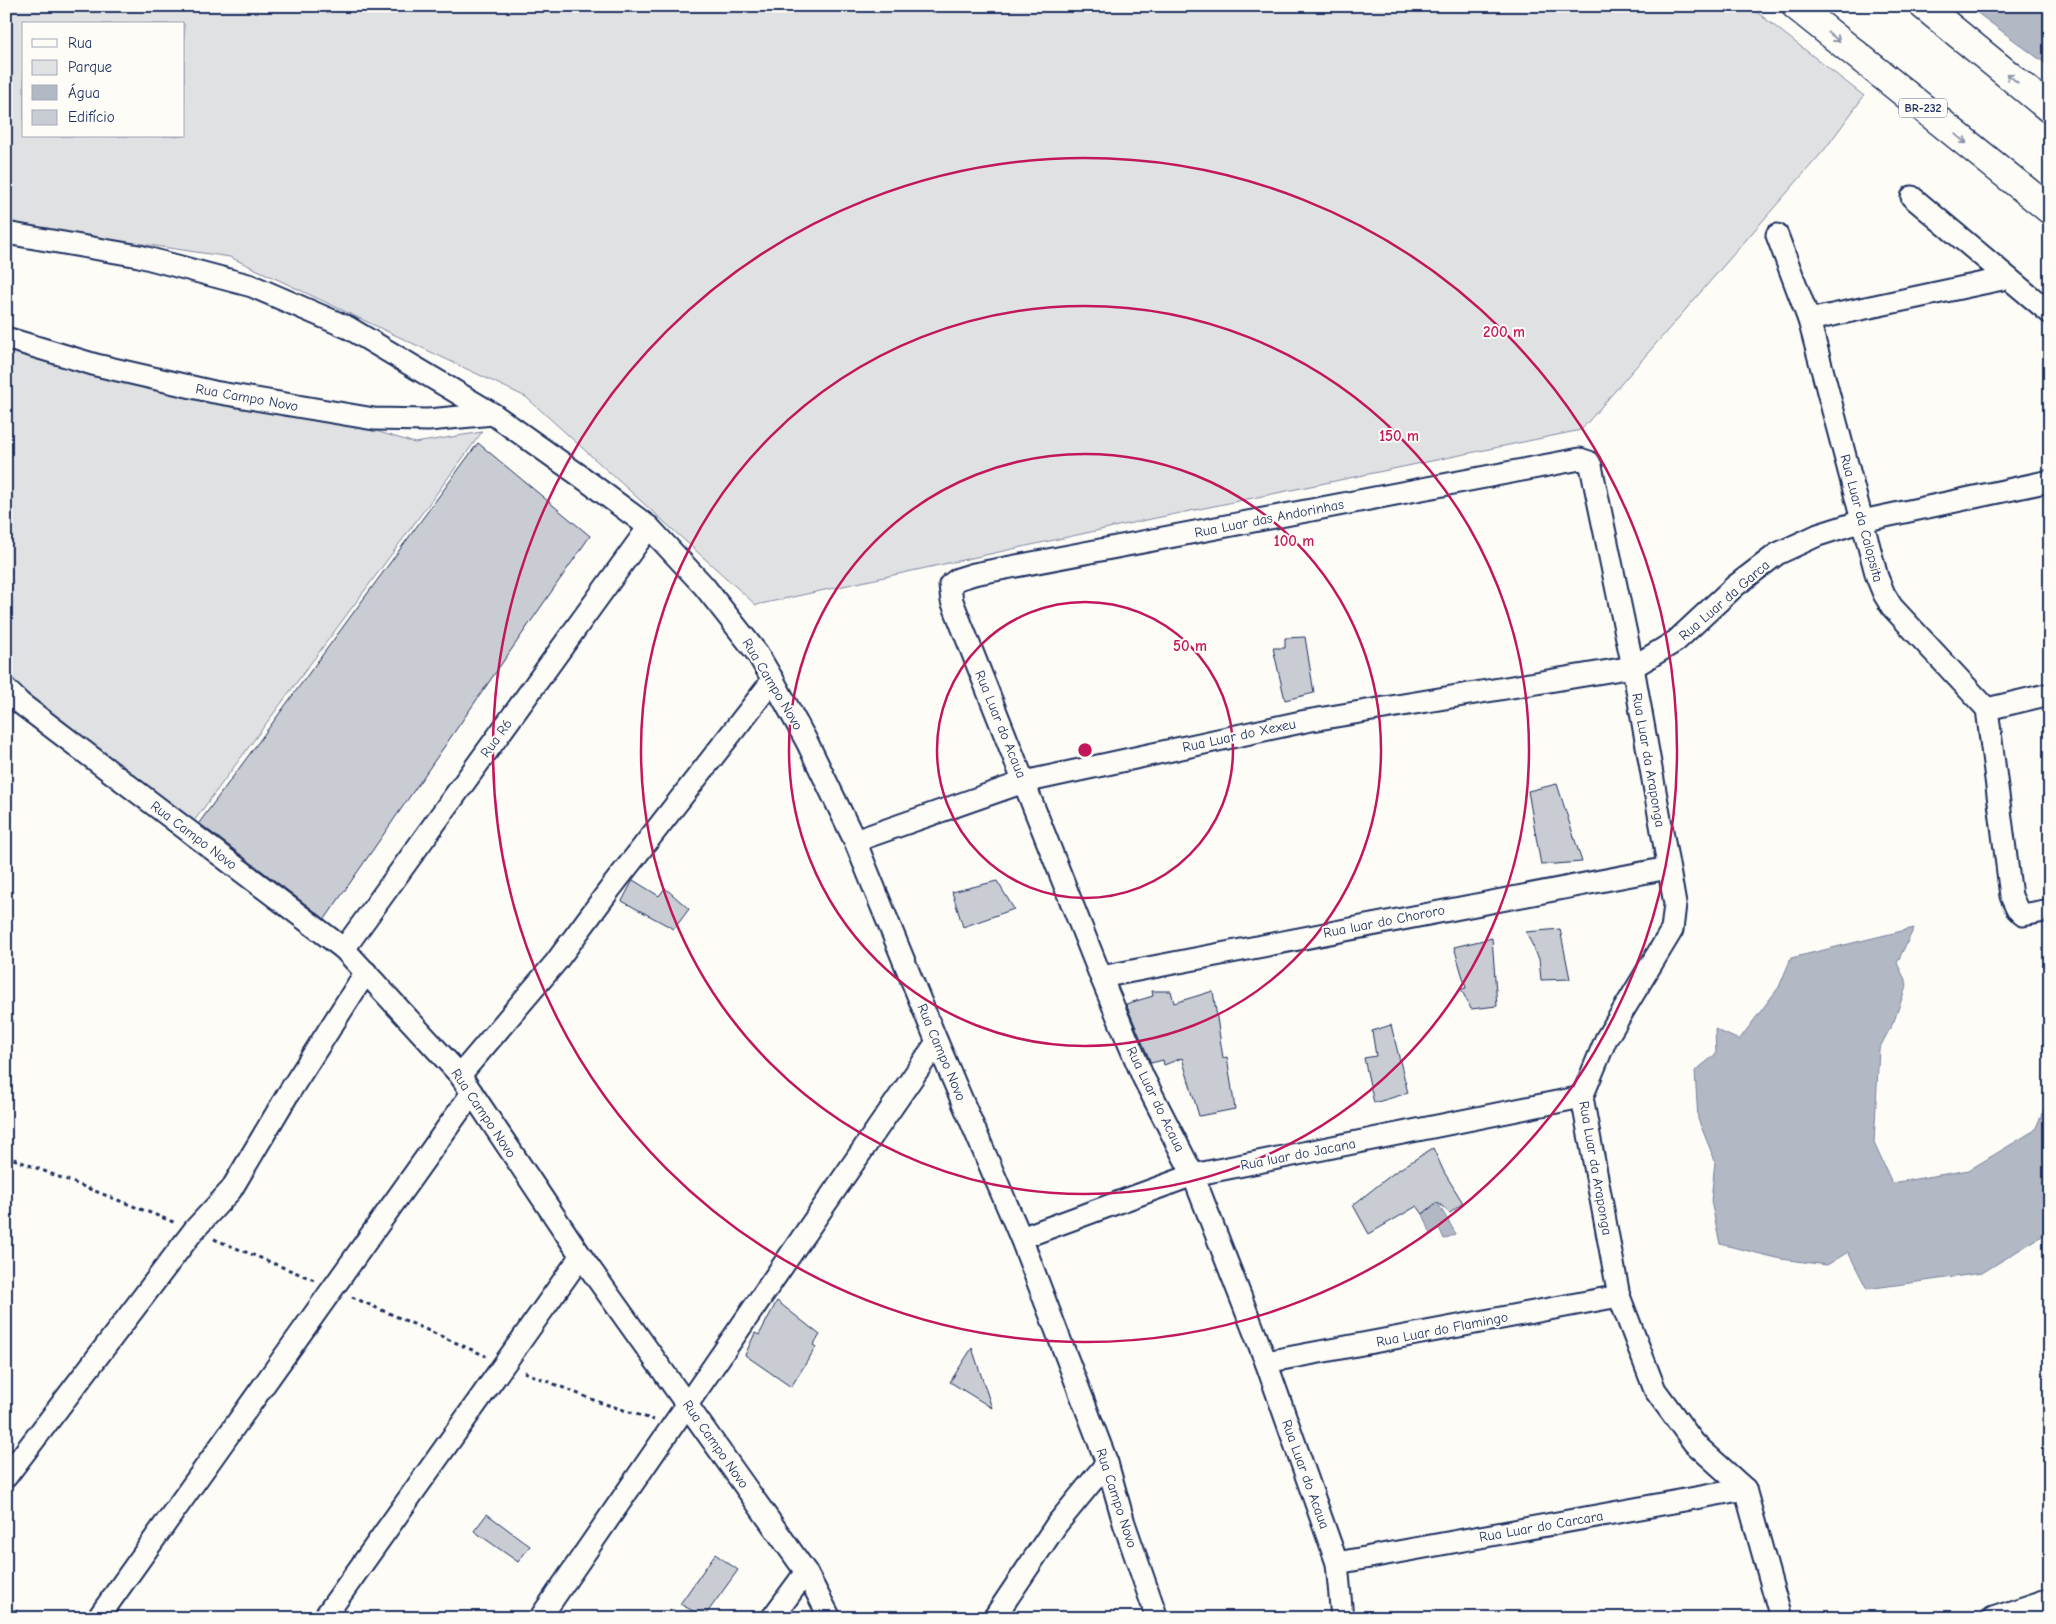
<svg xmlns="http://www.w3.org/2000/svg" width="2056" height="1624" viewBox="0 0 2056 1624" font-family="'Comic Neue',sans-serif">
<rect width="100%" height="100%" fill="#fdfcf7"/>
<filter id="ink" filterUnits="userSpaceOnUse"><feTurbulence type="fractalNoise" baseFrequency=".02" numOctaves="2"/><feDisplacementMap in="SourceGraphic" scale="10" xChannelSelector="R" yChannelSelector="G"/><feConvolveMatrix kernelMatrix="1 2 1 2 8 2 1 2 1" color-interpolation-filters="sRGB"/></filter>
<g filter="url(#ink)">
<!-- green -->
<g fill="#e0e1e3" stroke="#7e88a0" fill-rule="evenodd">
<path d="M6,6H1749L1864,96L1825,149L1581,430L1132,523L756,605L526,397L230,257L6,224ZM24,24H184V136H24Z"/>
<path d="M6,351L366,428L415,443L482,432L194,821L27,697L6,676Z"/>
</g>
<!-- water -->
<g fill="#b3b8c5" stroke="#76819c">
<path d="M1968,6H2050V67Z"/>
<path d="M1914,928L1897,963L1907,984L1894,1021L1879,1049L1874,1143L1892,1183L1969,1170L2035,1130L2050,1095V1231L1982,1273L1867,1289L1848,1252L1827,1265L1781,1259L1720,1244L1711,1201L1715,1161L1698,1119L1695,1071L1716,1054L1715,1029L1739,1040L1779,987L1791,958Z"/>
<path d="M1437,1202L1456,1234L1444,1239L1439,1228L1431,1234L1423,1214Z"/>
</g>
<!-- building -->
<g fill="#c9ccd3" stroke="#1b2f5e">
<path d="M478,443L590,536L325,919L199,823Z"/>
<path d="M1305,637L1314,693L1285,700L1273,648H1285V638Z"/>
<path d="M1557,784L1582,862L1541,865L1528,791Z"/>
<path d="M633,880L659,896L665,888L689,909L674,929L622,901Z"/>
<path d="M997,881L1014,909L963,927L952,892Z"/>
<path d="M1560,929L1570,979L1541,980L1539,959L1526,932Z"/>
<path d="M1492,938L1497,1006L1471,1009L1461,989L1466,988L1454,947Z"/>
<path d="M1152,991H1171L1174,1003L1213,991L1223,1058L1227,1057L1235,1109L1199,1116L1182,1058L1164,1065L1163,1060L1151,1063L1126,1004L1153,996Z"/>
<path d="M1391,1025L1408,1093L1374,1103L1364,1058L1376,1056L1372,1031Z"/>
<path d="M1433,1148L1444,1172L1463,1203L1450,1213L1437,1202L1423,1214L1417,1206L1369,1234L1353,1205L1395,1172Z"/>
<path d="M777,1301L820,1335L813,1345L816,1347L791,1387L745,1355L755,1333L759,1335Z"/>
<path d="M972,1348L992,1408L950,1382Z"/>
<path d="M487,1514L530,1546L518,1562L474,1531Z"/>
<path d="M715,1554L738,1570L704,1617L680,1604Z"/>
</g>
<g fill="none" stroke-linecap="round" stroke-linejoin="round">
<defs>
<g id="minor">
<path d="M1912,197L2050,313"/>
<path d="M6,233L139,256L252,286L349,328L493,414L579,475L649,527L704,586L757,653L773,680L807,742L855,841L937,1042L1021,1238L1107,1463L1124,1523L1157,1618"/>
<path d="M1777,235L1809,320L1877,577L1884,594L1892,607L1987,709L2011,896L2017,909L2023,915L2050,910"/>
<path d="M1809,320L2007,278"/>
<path d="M6,338L96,365L214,392L374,419L428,420L493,414"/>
<path d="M6,689L20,703L344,949L460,1075L581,1256L806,1572L830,1618"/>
<path d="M1987,709L2050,694"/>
<path d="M855,841L1024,782L1306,721L1633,667L1676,641L1735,586L1777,554L1818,535L1862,521L2050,481"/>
<path d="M344,949L649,527"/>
<path d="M1101,977L1668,868"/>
<path d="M460,1075L556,962L610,889L773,680"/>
<path d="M1021,1238L1193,1175L1582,1097"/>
<path d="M1266,1362L1619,1296"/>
<path d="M6,1477L194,1230L231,1190L288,1094L366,972"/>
<path d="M1337,1563L1745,1489"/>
<path d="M98,1618L472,1093"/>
<path d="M324,1618L581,1256"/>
<path d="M540,1618L937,1042"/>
<path d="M772,1618L806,1572"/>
<path d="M994,1618L1057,1524L1107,1463"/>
<path d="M1342,1618L1337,1563L1266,1362L1193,1175L1143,1077L1101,977L952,601L950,585L958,579L974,574L1580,459L1589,462L1591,466L1633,667L1675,904L1672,930L1606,1039L1582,1097L1619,1296L1655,1390L1694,1443L1745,1489L1781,1618"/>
<path d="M1993,1618L2050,1599"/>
</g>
<g id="trunk">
<path d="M1796,6L2050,210"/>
<path d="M1924,6L2050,109"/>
</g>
</defs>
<!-- minor casing -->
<use href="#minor" stroke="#1b2f5e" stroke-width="25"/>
<!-- trunk casing -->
<use href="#trunk" stroke="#1b2f5e" stroke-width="31"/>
<!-- path -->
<g stroke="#1b2f5e" stroke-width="3" stroke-dasharray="4 4" stroke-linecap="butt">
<path d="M6,1156L176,1223"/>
<path d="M214,1239L314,1280"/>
<path d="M352,1297L486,1356"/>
<path d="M524,1372L596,1401L654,1420"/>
<path d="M6,1607L32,1618"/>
</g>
<!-- minor -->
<use href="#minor" stroke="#fdfcf7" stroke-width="21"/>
<!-- trunk -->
<use href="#trunk" stroke="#fdfcf7" stroke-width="28"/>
</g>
<!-- one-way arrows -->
<defs><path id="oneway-shaft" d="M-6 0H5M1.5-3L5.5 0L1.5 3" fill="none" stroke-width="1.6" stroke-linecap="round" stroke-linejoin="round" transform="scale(1.25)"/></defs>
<g stroke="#8c96aa">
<use href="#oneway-shaft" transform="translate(1834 37) rotate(39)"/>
<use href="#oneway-shaft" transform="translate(2012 78) rotate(-141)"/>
<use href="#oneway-shaft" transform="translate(1961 139) rotate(39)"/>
</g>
</g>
<!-- distance rings -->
<g fill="none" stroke="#c2185b" stroke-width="2.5">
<circle cx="1085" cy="750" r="148"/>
<circle cx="1085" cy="750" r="296"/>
<circle cx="1085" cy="750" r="444"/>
<circle cx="1085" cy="750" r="592"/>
</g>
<g text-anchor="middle" stroke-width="4" stroke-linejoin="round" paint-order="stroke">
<!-- shield labels -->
<rect fill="#fdfcf7" stroke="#5f6c8c" stroke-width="1" x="1899" y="98.5" width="48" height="19" rx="4"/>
<g font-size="12" font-weight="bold" fill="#1b2f5e">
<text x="1923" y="112">BR-232</text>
</g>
<!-- street labels -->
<g font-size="14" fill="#1b2f5e" stroke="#fdfcf7">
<text transform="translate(247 397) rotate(10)" y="5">Rua Campo Novo</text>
<text transform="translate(1269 518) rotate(-11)" y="5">Rua Luar das Andorinhas</text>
<text transform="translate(1862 518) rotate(75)" y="5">Rua Luar da Calopsita</text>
<text transform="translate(1724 600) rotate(-41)" y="5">Rua Luar da Garca</text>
<text transform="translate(773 684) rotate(59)" y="5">Rua Campo Novo</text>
<text transform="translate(1001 724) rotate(68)" y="5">Rua Luar do Acaua</text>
<text transform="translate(1239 735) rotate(-12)" y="5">Rua Luar do Xexeu</text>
<text transform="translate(496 738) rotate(-54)" y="5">Rua R6</text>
<text transform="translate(1649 760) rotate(80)" y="5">Rua Luar da Araponga</text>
<text transform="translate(194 835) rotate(37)" y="5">Rua Campo Novo</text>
<text transform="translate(1384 921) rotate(-11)" y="5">Rua luar do Chororo</text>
<text transform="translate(942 1052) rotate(67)" y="5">Rua Campo Novo</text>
<text transform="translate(1156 1099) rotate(64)" y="5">Rua Luar do Acaua</text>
<text transform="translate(484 1113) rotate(56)" y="5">Rua Campo Novo</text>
<text transform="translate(1298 1154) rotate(-11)" y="5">Rua luar do Jacana</text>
<text transform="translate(1596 1168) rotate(80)" y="5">Rua Luar da Araponga</text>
<text transform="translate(1442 1329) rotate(-11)" y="5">Rua Luar do Flamingo</text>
<text transform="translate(716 1444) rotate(55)" y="5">Rua Campo Novo</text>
<text transform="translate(1306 1474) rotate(70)" y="5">Rua Luar do Acaua</text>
<text transform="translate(1117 1498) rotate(72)" y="5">Rua Campo Novo</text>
<text transform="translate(1541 1526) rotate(-10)" y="5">Rua Luar do Carcara</text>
</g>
</g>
<circle cx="1085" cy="750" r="8" fill="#c2185b" stroke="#fdfcf7" stroke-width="2.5"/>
<g font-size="15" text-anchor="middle" font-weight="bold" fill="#c2185b" stroke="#fdfcf7" stroke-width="4" stroke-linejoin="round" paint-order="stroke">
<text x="1504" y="337">200 m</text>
<text x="1399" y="441">150 m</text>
<text x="1294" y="546">100 m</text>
<text x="1190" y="651">50 m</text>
</g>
<!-- margin -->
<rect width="2056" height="1624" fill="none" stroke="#fdfcf7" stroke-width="25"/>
<rect x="12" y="12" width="2031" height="1599" fill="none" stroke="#1b2f5e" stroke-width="2" filter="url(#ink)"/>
<!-- legend -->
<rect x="22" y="22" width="162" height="115" fill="#fdfcf7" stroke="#a3aaba"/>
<rect x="32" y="39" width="25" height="8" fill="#fdfcf7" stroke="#a3aaba"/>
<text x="68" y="48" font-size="15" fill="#1b2f5e">Rua</text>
<rect x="32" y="60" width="25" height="15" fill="#e0e1e3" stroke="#a3aaba"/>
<text x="68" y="72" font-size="15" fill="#1b2f5e">Parque</text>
<rect x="32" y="85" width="25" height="15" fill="#b3b8c5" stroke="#a3aaba"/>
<text x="68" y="98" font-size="15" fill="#1b2f5e">Água</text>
<rect x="32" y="110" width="25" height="15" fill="#c9ccd3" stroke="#a3aaba"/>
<text x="68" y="122" font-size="15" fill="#1b2f5e">Edifício</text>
</svg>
